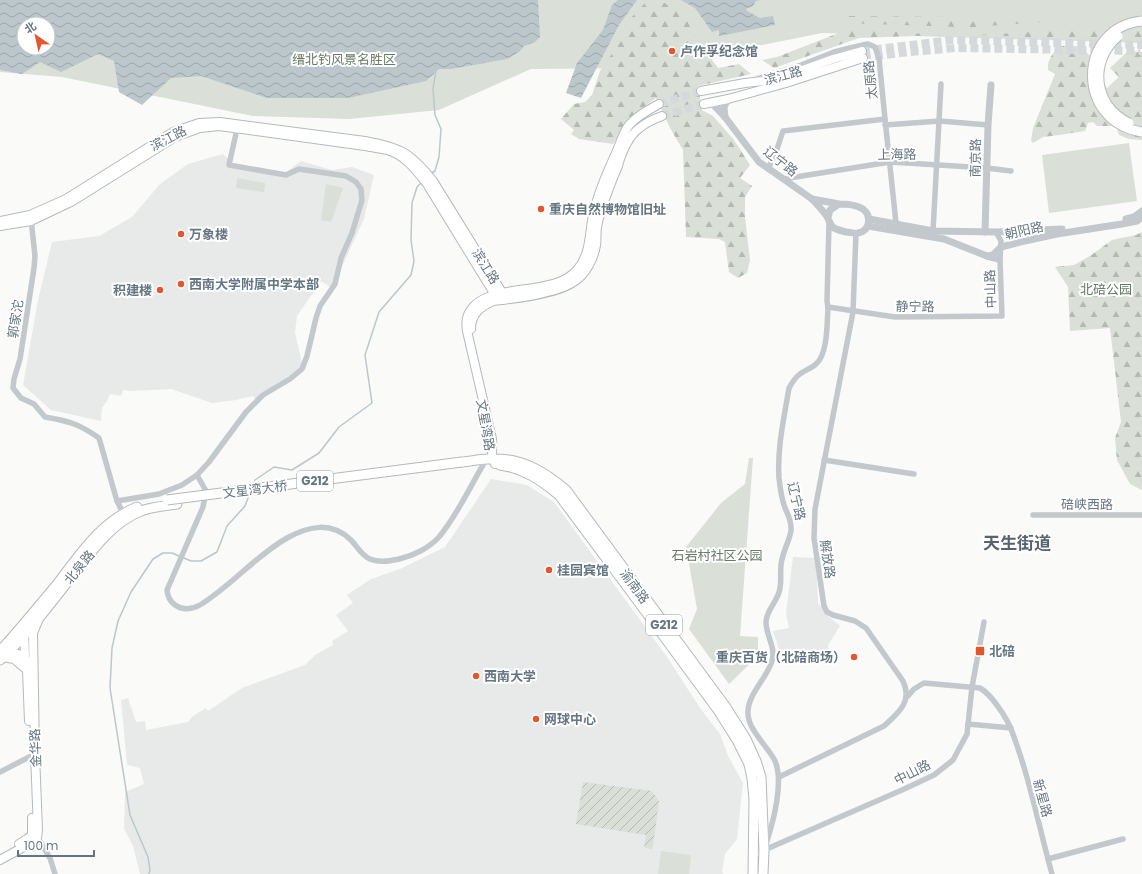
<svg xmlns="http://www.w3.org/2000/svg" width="1142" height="874" viewBox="0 0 1142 874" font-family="Poppins,'Noto Sans SC',sans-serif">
<defs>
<pattern id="forest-firs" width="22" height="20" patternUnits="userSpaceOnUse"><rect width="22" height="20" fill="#dadfd7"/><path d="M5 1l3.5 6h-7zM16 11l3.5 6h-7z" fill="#b4b9b4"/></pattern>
<pattern id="garden-furrows" width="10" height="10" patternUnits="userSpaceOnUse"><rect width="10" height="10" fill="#dadfd7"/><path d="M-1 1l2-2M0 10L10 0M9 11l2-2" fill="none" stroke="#b4b9b4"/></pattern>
<pattern id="water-waves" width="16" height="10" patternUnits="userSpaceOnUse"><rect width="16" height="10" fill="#bbc7cb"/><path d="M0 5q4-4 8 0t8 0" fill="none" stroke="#9ca6aa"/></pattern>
</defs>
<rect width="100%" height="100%" fill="#fafaf8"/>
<!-- built -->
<g fill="#e8e9e9">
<path d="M223,154L234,164L285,173L301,161L332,170L352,167L374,175L364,219L332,288L321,281L297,316L295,332L302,364L291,380L256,401L253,396L236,400L212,403L171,389L131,391L123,390L121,396L110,394L107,401L102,408L101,421L51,410L23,385L38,300L52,242L99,236L132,217L160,184L188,164Z"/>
<path d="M491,479L527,485L554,502L667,657L700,708L720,734L728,756L743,783L737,839L725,854L722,871L723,874H140L133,846L124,829L125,792L144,784L140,768L127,765L121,700L128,698L136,722L145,721L146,730L188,722L193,716L206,708L208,711L242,688L305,665L315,655L333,645L332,641L348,631L336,615L353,603L347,595L371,579L400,569L445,547Z"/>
<path d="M793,557L816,558L818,603L828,616L840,626L828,645L829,652L779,653L778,646L773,631L789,628L786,613Z"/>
</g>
<!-- green -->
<g fill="#dadfd7" fill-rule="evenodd">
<path d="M0,0H1142V43L822,33L646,68L531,69L439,110L349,119L253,116L62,77L0,72ZM24,24H48V48H24Z"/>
<path d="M1129,143L1137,201L1049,213L1042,155Z"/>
<path d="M237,178L265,183L264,192L236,188Z"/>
<path d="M326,184L343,188L331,222L321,220Z"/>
<path d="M749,458H753L740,636L758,637V656L729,684L689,629L697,609L686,547L721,503L745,484Z"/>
<path d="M661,851L691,855L689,874H658Z"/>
</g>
<!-- forest -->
<g fill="url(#forest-firs)">
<path d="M648,0H660L672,8L686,19L696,38L718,68L739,64L751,74L698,86L702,110L713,116L734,140L750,165L740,178L752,186L745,197V217L750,260L747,273L738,278L729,272L725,242L719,239L686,237L683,150L670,128L656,98L634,114L627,123L613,144L579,139L571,134L574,130L561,119L574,104L585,102L592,95L600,71L623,38L629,20Z"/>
<path d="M843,16L956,17L957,27L845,23Z"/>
<path d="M963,17L1066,20L963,28Z"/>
<path d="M849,29L942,35L859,38L774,68L762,60L777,57Z"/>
<path d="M1086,29H1142V41L978,35Z"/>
<path d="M1060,46H1077L1091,56L1089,65L1107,88L1119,77L1110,68L1128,51L1142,52V140L1129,139L1119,135L1116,126H1097L1093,122L1088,123L1085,131L1059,135L1043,137L1033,143L1031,141L1033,128L1055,74L1048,70C1047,59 1053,53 1060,46Z"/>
<path d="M1142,232V490L1130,484L1117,460L1115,438L1121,422L1110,328L1070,331L1068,287L1055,267L1074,265L1090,256L1112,240L1136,235Z"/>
</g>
<!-- garden -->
<path fill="url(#garden-furrows)" d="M583,782L652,791L659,801L653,846L651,849L644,847L646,835L576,824Z"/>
<!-- water -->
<g fill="url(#water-waves)" fill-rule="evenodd">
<path d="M0,0H538L540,37L535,42L524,46L519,52L507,59L451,69H439L426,81L348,98H267L201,76L171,78L142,105L119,92L114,61L98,54L61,72L40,62L22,74L0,70ZM24,24H48V48H24Z"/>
<path d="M618,0H637L619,25L581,98L566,93L577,63L603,30L612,5Z"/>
<path d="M681,0H760L756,1L753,6L746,9L747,11L760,18L773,16L775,25L719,36V30L712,32L695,8Z"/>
</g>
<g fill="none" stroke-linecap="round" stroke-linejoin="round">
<!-- stream -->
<g stroke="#bbc7cb" stroke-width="1.5">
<path d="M430,174L435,171L439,157L441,129L435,115L433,89L436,70"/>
<path d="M253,486L255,480L274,467L292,470L319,453L339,427L372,403L365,355L379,312L411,275L414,261L411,240L412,203L417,187L422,182"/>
<path d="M149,874L150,870L148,857L130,815L110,688L112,648L118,621L131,592L153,559L163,553H172L191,561H201L217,552L227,526L245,506L250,493"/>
</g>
<!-- secondary-tunnel -->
<g stroke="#d5d9db" stroke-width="8" stroke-dasharray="8 4" stroke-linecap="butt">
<path d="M862,51L951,40L1142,45"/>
<path d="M863,58L900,53L956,48L1140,51"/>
<path d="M659,104L701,91"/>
<path d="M662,116L704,104"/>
</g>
<defs>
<g id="secondary">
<path d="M701,91L745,83L764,81L797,72L833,59L862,51"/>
<path d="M704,104L728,99L786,83L863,58"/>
<path d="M0,221L30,215L66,199L173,132L199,123L220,122L365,141C401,148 410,152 433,181L503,294V300L495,295L427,184C416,170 405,155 387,150C380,148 372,148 365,146L219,126L200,128L175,137L71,202L31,221L0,226"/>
<path d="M471,329C471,314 480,307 493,301C513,299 560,293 575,281C586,274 594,258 596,245C597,239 596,233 597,227C601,206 610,185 618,166C620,158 623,150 627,143C634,129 648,121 662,116"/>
<path d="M495,464C490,457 493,447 492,439L467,331C466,325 466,317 470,311C488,281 553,298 577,270C591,254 589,234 593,215C598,193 607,173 616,153C620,144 623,133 629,125C637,116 648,110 659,104"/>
<path d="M24,631L25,657L27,670"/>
<path d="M4,651C14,652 22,654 28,661"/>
<path d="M3,657L14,659L27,670L29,721"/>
<path d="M19,844L27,839L32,835V818"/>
<path d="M0,860L29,844L37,838L38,830L35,754L33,633L38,621"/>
</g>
<g id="trunk">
<path d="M462,462C473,461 485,458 496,459C524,459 546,473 566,490L725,706L746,739L756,761L761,777L764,851L763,874"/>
<path d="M500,465C523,468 541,480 559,495L632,593L718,710L737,740L749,764L752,778L754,799L753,874"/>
<path d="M0,651C20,629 39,606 58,583C81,553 101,522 137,507"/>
<path d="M0,660C28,634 50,604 73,575C92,551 111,523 141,511C152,507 165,506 177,504"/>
</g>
</defs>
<!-- secondary casing -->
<use href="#secondary" stroke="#b3babf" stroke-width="10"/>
<!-- trunk casing -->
<use href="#trunk" stroke="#b4b9bd" stroke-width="11"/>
<!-- minor -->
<g stroke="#c3c8cc" stroke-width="5.5">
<path d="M750,81L801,65L834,52L854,47L868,44L875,47L879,58L885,119L896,223"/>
<path d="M885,125L940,121L988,125"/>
<path d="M768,169L777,149L783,131L885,119"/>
<path d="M783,179L890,162L987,168L1011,171"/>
<path d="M31,219L35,256L34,268L20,359L14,379L13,388L21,398L34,404L45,417C69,421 79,424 99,438L117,501L123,513"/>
<path d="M933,231L941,84"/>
<path d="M987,257L1000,260L1001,241L996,232"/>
<path d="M828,307L895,317L1002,316L1000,260"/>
<path d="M824,460L914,474"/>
<path d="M197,475L206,491L203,507L167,590C168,603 179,611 192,608C200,607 207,600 213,596C238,578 259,554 287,538C309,526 331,521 351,540C357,546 361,555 370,559C380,563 389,561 399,559C413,556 429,548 439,537C456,517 470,487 483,465"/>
<path d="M117,501L159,494L182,485L197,475L209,462L246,412L263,395L290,379L302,369L307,356L316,318L320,306L335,284L341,258L352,233L362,200L361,189L356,182L346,176L299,169L286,175L229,165L237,129"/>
<path d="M1033,515H1142"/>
<path d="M908,696L914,689L924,683L980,688C992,695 1006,717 1011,729C1029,775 1039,827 1052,874"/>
<path d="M968,724L1011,728"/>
<path d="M0,772L35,754"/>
<path d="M779,777L884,726C898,713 913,702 903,681L866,628L855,621L833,615L827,612L824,606L814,538L815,509L853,312L856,233"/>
<path d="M36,835L50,858L55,874"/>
<path d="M766,844C773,823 785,779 774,759C766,745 747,728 748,712C748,694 767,678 772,661C776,647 766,636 766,622C766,611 776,603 779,592C782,583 780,575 781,565C782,553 789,542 791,531C792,520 787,514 784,505C781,496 780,487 779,478C777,448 784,418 789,388C792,383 795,377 800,374C805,370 812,368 816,364C828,354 827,322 828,307L827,301L829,223"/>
<path d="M753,855L902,790L934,775L953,760L967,734L972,687L984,622"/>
<path d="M1048,859L1123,839"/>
</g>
<!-- tertiary -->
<g stroke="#c3c8cc" stroke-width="7">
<path d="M712,103L725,117L724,107L728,99"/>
<path d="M725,117L759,162L812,199"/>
<path d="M828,217L830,210L839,204C846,204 857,205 863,209C872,216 870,231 858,233C855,234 850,232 846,232C842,231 838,230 834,228C829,225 830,220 826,215C822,210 817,204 812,199L839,204"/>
<path d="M869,219L933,231L996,232L1062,229"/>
<path d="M1126,219L1134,217L1142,211"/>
<path d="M868,226L944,239L987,256L993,255L1001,247L1020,242L1057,234L1122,224L1137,221L1142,217"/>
<path d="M985,232L988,125L991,85"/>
</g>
<!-- secondary -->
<use href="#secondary" stroke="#fff" stroke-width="8"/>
<!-- trunk -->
<use href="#trunk" stroke="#fff" stroke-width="9"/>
<defs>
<g id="primary-bridge">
<path d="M1142,21C1076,28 1076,122 1142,132"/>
<path d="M1118,36C1089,61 1093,106 1129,123"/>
</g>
<path id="trunk-bridge" d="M167,500L462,462"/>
</defs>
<!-- primary-bridge casing -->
<use href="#primary-bridge" stroke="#b5babe" stroke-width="11" stroke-linecap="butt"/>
<!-- trunk-bridge casing -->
<use href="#trunk-bridge" stroke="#b4b9bd" stroke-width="11" stroke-linecap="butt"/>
<!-- primary-bridge -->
<use href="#primary-bridge" stroke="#fff" stroke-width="9"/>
<!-- trunk-bridge -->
<use href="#trunk-bridge" stroke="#fff" stroke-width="9"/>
</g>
<!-- markers -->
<g fill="#e4572e" stroke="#fff" stroke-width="1.5">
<circle cx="672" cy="51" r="4"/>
<circle cx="541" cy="209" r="4"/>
<circle cx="181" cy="234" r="4"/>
<circle cx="181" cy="284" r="4"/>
<circle cx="160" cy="290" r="4"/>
<circle cx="549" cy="570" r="4"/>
<rect x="975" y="646" width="10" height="10" rx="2"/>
<circle cx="854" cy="657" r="4"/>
<circle cx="476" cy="676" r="4"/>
<circle cx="536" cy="719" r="4"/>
</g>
<g text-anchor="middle" stroke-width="4" stroke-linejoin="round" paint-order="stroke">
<!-- shield labels -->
<g fill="#fff" stroke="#939fa8" stroke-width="1">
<rect x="297" y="471" width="36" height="20" rx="3"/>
<rect x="646" y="615" width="36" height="20" rx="3"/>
</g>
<g font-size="12" font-weight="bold" fill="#657683">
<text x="315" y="485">G212</text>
<text x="664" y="629">G212</text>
</g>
<!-- poi labels -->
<g font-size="13" font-weight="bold" fill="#657683" stroke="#fff" text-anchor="start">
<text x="680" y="56">卢作孚纪念馆</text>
<text x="549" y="214">重庆自然博物馆旧址</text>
<text x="189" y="239">万象楼</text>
<text x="189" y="289">西南大学附属中学本部</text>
<text x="152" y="295" text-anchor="end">积建楼</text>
<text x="557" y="575">桂园宾馆</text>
<text x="989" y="656">北碚</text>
<text x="846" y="662" text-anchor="end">重庆百货（北碚商场）</text>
<text x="484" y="681">西南大学</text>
<text x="544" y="724">网球中心</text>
</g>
<!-- park labels -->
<g font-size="13" fill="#687a64" stroke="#fff">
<text x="344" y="64">缙北钓风景名胜区</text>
<text x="1106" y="294">北碚公园</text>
<text x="717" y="560">石岩村社区公园</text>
</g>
<!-- street labels -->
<g font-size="13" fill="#657683" stroke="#fff">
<text transform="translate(783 75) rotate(-15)" y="5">滨江路</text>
<text transform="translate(870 80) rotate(-96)" y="5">太原路</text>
<text transform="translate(168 138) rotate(-27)" y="5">滨江路</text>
<text transform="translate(897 154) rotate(-1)" y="5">上海路</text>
<text transform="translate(975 158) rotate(-89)" y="5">南京路</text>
<text transform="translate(781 161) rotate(38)" y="5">辽宁路</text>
<text transform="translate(1024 230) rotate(-13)" y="5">朝阳路</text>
<text transform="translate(486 266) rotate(58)" y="5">滨江路</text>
<text transform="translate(990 289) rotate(-92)" y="5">中山路</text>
<text transform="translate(915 306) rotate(1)" y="5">静宁路</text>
<text transform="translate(15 319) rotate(-81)" y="5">郭家沱</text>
<text transform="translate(486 425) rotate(80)" y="5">文星湾路</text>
<text transform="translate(255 489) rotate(-7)" y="5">文星湾大桥</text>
<text transform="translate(797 501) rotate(77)" y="5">辽宁路</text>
<text x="1087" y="509">碚峡西路</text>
<text transform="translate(828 559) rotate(82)" y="5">解放路</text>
<text transform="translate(79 567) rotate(-51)" y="5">北泉路</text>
<text transform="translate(635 586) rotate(54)" y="5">渝南路</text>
<text transform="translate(35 748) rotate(-92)" y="5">金华路</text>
<text transform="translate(912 772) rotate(-27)" y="5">中山路</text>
<text transform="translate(1043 798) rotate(75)" y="5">新星路</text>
</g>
<!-- district labels -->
<g font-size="17" font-weight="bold" fill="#57646e" stroke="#fff">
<text x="1017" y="549">天生街道</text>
</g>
</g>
<!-- north arrow -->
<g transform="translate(36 36) rotate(326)"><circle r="19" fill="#ffffff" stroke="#c1c8cd"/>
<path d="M0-3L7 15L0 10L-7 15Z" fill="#e4572e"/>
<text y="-6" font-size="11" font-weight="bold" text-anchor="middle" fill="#657683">北</text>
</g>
<!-- scale -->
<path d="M18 850v6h76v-6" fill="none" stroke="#657683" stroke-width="2"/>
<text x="24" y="850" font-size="12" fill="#657683" stroke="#ffffff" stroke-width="3" paint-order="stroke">100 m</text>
</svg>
